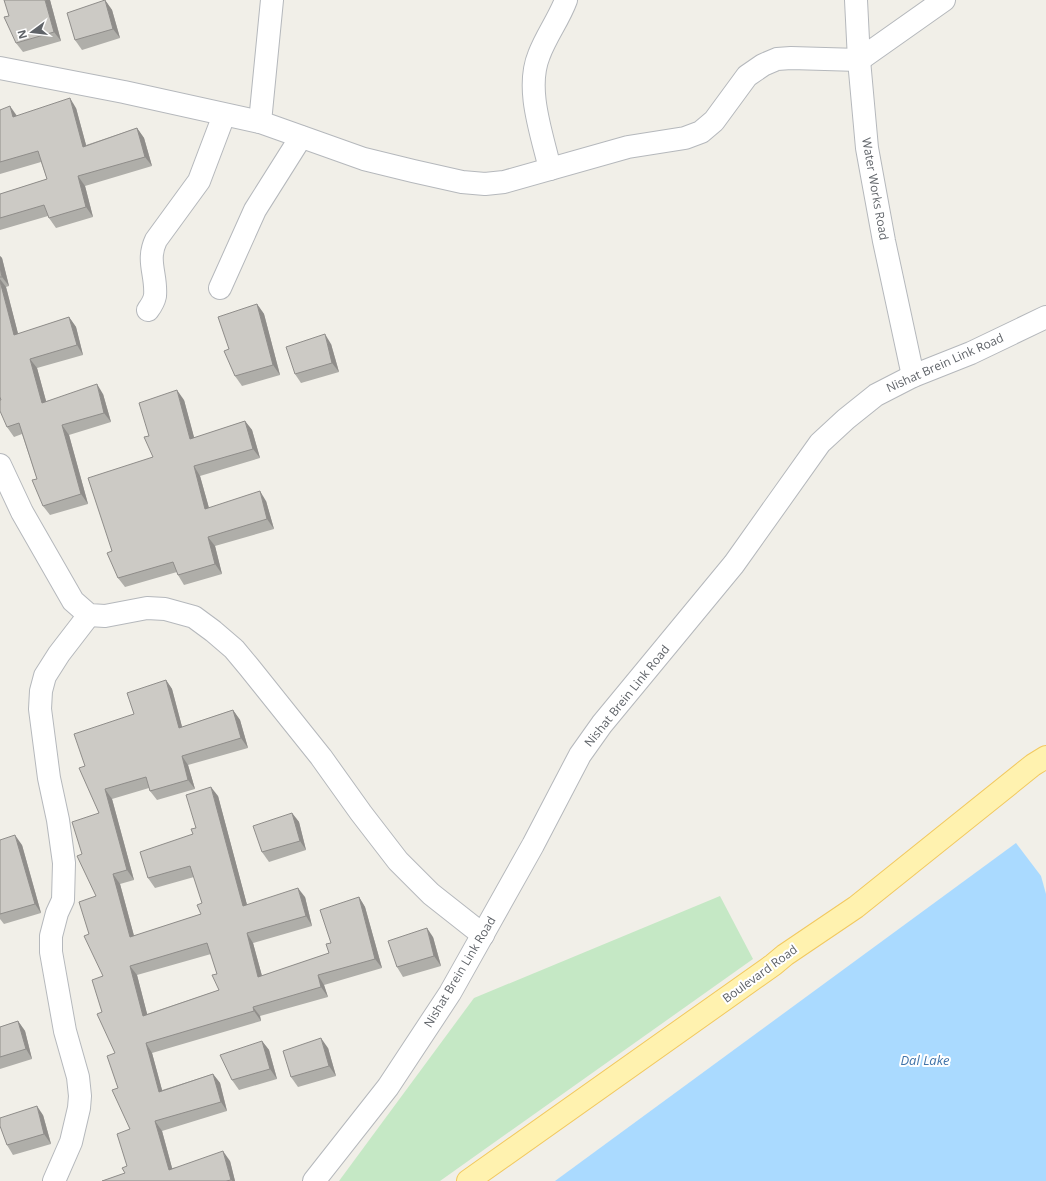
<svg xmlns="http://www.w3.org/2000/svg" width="1046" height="1181" viewBox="0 0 1046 1181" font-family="'Open Sans',sans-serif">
<rect width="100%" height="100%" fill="#f1efe8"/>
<!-- green -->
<path fill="#c5e8c5" d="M720,896L753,959L440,1181H339L474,998Z"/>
<!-- water -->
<path fill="#aadaff" d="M1016,843L1041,876L1046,894V1181H555Z"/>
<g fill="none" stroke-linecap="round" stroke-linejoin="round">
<defs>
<g id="minor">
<path d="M856,0L859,60L867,148L884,241L913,376"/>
<path d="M0,68L124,92L260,122L364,159L413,171L462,182L485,184L504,182L628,147L685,138L701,132L714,121L747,76L763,65L777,59L791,58L859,60L944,0"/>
<path d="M260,122L272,0"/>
<path d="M550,169C542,134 525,89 539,55C546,36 559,19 566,0"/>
<path d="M220,288L255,210L301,137"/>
<path d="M148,310C151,306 154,301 155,296C157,275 146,261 156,240L199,181L224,115"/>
<path d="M0,465L22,512L73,601L89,615L105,616L147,608L165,609L194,617L213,631L234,649L249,667L321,757L361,813L398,861L431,894L483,935"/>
<path d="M54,1181L71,1142L79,1108L80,1096L78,1077L65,1031L51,952V936L57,913L63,900L64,863L58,820L49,778L40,709L41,691L45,676L59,654L89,615"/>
<path d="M314,1181L388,1087L450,993L533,845L580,755L602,724L734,564L820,443L846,419L876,395L913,376L971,353L1046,317"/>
</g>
<path id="major" d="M468,1181L773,965L785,955L856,907L1033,765L1046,757"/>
</defs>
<!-- minor casing -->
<use href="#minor" stroke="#b5b8bc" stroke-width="24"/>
<!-- major casing -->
<use href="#major" stroke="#f2c960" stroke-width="24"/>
<!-- minor -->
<use href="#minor" stroke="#fff" stroke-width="22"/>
<!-- major -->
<use href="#major" stroke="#fff2af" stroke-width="22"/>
</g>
<!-- wall -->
<g fill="#afaea9" fill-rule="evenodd">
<path d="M50,0L61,41L23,52L16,43Z"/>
<path d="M105,0L112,10L120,38L82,50L75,40Z"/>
<path d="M76,108L86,145L137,128L144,138L152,166L85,186L93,217L56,228L49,218L48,216L0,230V194L47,179L41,162L0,174V110L17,116Z"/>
<path d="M0,256L2,258L9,286L6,287L18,334L69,317L76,327L83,355L37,368L46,401L103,394L111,422L69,435L88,504L50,515L43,506L37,479L22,434L14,437L7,427L0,397Z"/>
<path d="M257,304L264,314L280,375L242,386L235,376L229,349Z"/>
<path d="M331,344L339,372L301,383L295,374Z"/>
<path d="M184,400L194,438L245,421L252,430L260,458L200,476L209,508L266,501L274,529L215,546L222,574L184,585L178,575L177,572L125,587L118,578L112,551L153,457L149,436Z"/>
<path d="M166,680L172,689L182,727L233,710L240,720L248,748L188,765L195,789L157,800L150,791L149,788L112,799L134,880L120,884L134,936L201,914L202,903L194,877L155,888L148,878L193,834L196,828L218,796L247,905L305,897L312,926L253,943L262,976L329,953L331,943L359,897L365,907L382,968L324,985L328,997L260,1016L261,1021L152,1053L162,1090L213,1074L220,1083L227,1111L162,1131L172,1168L230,1161L235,1181H102L125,1173L127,1166L130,1129L118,1088L115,1053L102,1012L103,976L89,934L96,896L82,854L99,813L85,766ZM211,954L217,974L219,990L147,1014L137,975Z"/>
<path d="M292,813L299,822L306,850L269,862L262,852Z"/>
<path d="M0,840L22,845L41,913L4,924L0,919Z"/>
<path d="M433,937L441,966L403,977L397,967Z"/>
<path d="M18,1021L25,1031L32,1059L0,1069V1027Z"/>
<path d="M262,1041L269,1050L277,1079L239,1090L232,1080Z"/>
<path d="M328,1048L336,1076L298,1087L291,1077Z"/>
<path d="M43,1115L51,1144L13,1155L7,1145Z"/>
</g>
<!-- shaded-wall -->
<g fill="#8f8d8a">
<path d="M45,0H50L61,41L54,32Z"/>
<path d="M105,0L112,10L120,38L113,29Z"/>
<path d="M70,98L76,108L89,156L83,147Z"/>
<path d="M10,106L17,116L13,117Z"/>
<path d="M137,128L144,138L152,166L145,157Z"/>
<path d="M78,176L85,186L93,217L86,207Z"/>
<path d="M0,256L2,258L9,286L2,277L0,267Z"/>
<path d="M0,279L6,287L21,345L14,335L0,281Z"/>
<path d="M257,304L264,314L280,375L273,365Z"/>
<path d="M69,317L76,327L83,355L77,345Z"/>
<path d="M325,334L331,344L339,372L332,363Z"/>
<path d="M30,359L37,368L49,412L42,403Z"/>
<path d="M97,384L103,394L111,422L104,413Z"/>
<path d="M177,390L184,400L197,448L190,439Z"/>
<path d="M245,421L252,430L260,458L253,449Z"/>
<path d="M62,425L69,435L88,504L81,494Z"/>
<path d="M194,466L200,476L212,519L205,509Z"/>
<path d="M260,491L266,501L274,529L267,519Z"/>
<path d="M208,537L215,546L222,574L215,564Z"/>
<path d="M166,680L172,689L185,738L179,728Z"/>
<path d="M233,710L240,720L248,748L241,738Z"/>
<path d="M182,756L188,765L195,789L188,780Z"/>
<path d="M211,787L218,796L250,916L243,906Z"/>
<path d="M105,789L112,799L134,880L127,870Z"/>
<path d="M292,813L299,822L306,850L300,841Z"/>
<path d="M15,835L22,845L41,913L35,904Z"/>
<path d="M113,874L120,884L137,947L130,937Z"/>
<path d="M298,888L305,897L312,926L306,916Z"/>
<path d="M359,897L365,907L382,968L375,959Z"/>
<path d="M427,928L433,937L441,966L434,956Z"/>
<path d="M247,933L253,943L265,987L258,977Z"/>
<path d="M130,966L137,975L150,1025L143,1016Z"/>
<path d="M318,975L324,985L328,997L321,987Z"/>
<path d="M253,1007L260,1016L261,1021L254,1011Z"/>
<path d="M18,1021L25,1031L32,1059L26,1049Z"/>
<path d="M321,1038L328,1048L336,1076L329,1066Z"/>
<path d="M262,1041L269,1050L277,1079L270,1069Z"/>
<path d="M146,1043L152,1053L165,1101L159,1092Z"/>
<path d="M213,1074L220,1083L227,1111L221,1102Z"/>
<path d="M37,1106L43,1115L51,1144L44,1134Z"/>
<path d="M155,1121L162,1131L175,1179L169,1170Z"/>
<path d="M223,1151L230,1161L235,1181H232L231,1180Z"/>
</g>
<!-- building -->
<g fill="#cccac5" stroke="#8f8d8a" fill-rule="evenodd">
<path d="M4,0H45L54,32L16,43L4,17L9,16Z"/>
<path d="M105,0L113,29L75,40L67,13Z"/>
<path d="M70,98L83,147L137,128L145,157L78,176L86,207L49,218L44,205L0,218V194L47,179L38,151L0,162V110L10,106L13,117Z"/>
<path d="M0,267L2,277H0Z"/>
<path d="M0,281L14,335L69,317L77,345L30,359L42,403L97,384L104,413L62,425L81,494L43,506L32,480L37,479L19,423L7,427L0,411V400H1L0,397Z"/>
<path d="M257,304L273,365L235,376L224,351L229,349L218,317Z"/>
<path d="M325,334L332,363L295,374L286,347Z"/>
<path d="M177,390L190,439L245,421L253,449L194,466L205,509L260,491L267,519L208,537L215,564L178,575L173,562L118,578L107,553L112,551L88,478L153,457L144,437L149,436L139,403Z"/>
<path d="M166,680L179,728L233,710L241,738L182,756L188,780L150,791L146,777L105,789L127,870L113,874L130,937L201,914L197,905L202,903L190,866L148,878L140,852L193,834L191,829L196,828L186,795L211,787L243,906L298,888L306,916L247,933L258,977L329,953L326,944L331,943L320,910L359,897L375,959L318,975L321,987L253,1007L254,1011L146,1043L159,1092L213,1074L221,1102L155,1121L169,1170L223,1151L231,1180L226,1181H102L125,1173L122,1168L127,1166L117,1134L130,1129L112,1090L118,1088L107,1056L115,1053L97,1014L102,1012L92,980L103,976L84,936L89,934L79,902L96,896L77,856L82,854L72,822L99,813L79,768L85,766L74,734L134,714L127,693ZM207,943L217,974L212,975L219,990L143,1016L130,966Z"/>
<path d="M292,813L300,841L262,852L253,826Z"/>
<path d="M15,835L35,904L0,914V840Z"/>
<path d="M427,928L434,956L397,967L388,941Z"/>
<path d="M18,1021L26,1049L0,1057V1027Z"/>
<path d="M321,1038L329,1066L291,1077L283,1051Z"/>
<path d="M262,1041L270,1069L232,1080L220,1055Z"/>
<path d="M37,1106L44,1134L7,1145L0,1126V1118Z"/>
</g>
<g text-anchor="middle" stroke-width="4" stroke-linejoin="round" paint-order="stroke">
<!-- street labels -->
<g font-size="12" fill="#5f6368" stroke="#fff">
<text transform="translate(875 189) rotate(80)" y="4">Water Works Road</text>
<text transform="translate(945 363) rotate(-24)" y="4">Nishat Brein Link Road</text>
<text transform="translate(627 696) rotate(-51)" y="4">Nishat Brein Link Road</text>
<text transform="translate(460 972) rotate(-59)" y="4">Nishat Brein Link Road</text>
<text transform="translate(760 974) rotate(-36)" y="4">Boulevard Road</text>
</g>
<!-- water labels -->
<g font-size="13" font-style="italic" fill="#4174aa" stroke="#fff">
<text x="925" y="1065">Dal Lake</text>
</g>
</g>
<!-- north arrow -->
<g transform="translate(32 32) rotate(255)" stroke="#ffffff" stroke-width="3" paint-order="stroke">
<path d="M0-3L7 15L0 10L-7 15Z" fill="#5f6368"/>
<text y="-6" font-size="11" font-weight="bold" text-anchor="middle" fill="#5f6368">N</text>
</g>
</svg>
